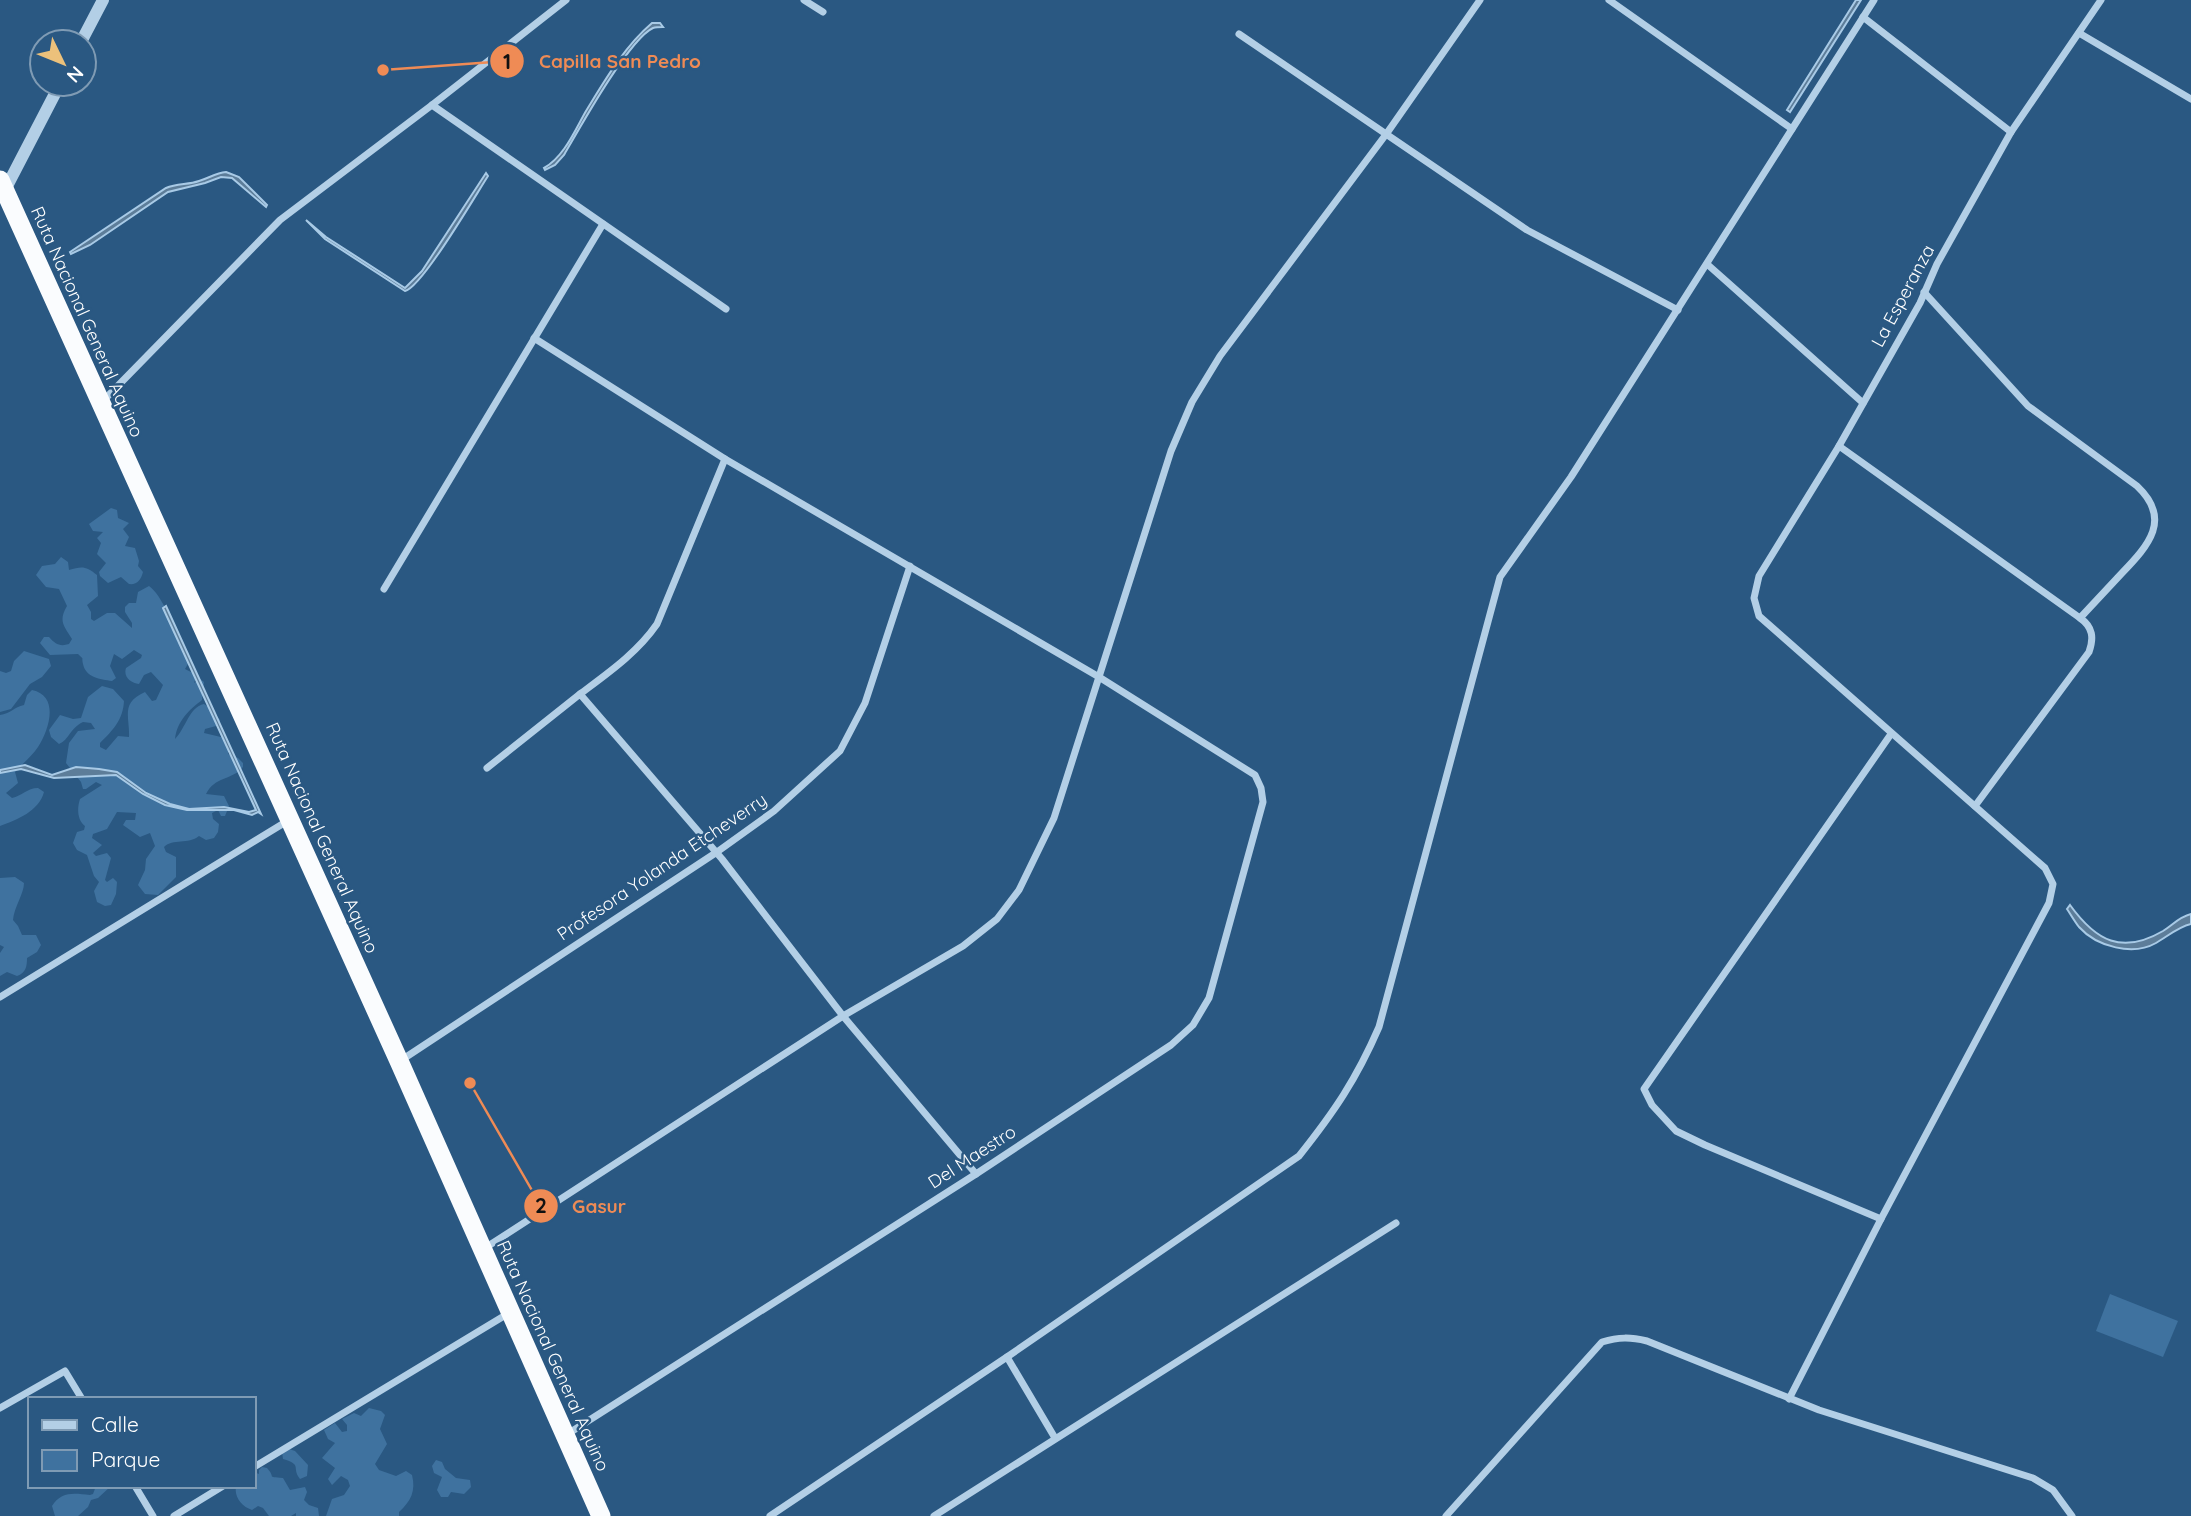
<svg xmlns="http://www.w3.org/2000/svg" width="2191" height="1516" viewBox="0 0 2191 1516" font-family="Quicksand,sans-serif">
<rect width="100%" height="100%" fill="#2a5882"/>
<!-- green -->
<g fill="#3f729f">
<path d="M111,508L117,510L118,518L129,523L123,529L129,537L125,546L135,548L139,561L138,566L143,572C141,580 137,585 129,584L121,577L108,583L100,576L99,572L106,563L97,554L101,543L97,538L103,532L93,531L89,524Z"/>
<path d="M61,557L68,562L69,570C82,566 86,566 97,575L98,596L87,605L91,612V619L94,621L107,613H115L132,628V623L125,612V607L129,603H136L138,592L149,586C162,595 175,628 178,643C190,650 193,657 185,669L197,675L194,683L200,679L204,682L202,700C189,710 177,721 175,739C186,728 189,707 204,704L210,708L220,720L216,726L205,729L204,733L225,738L229,744L228,754L238,758L243,763V767C231,781 215,776 206,794L224,796L229,806L225,816H221L218,810L212,813L213,819L219,824L218,832L214,838L206,840L199,836C188,845 173,838 164,847L166,852L176,857V877L158,895L145,894L138,885L145,870L146,859L155,846L150,833L140,837L123,825L126,820H135L136,813L117,812L107,829L93,834L92,838L102,845L93,853L96,856L107,853L111,858L105,880L107,882L113,878L117,882L116,894L111,905L105,906L97,902L94,891L99,882L94,876L87,855L77,850L73,843L77,832L84,830L85,826C77,820 77,808 80,799L102,785L96,782L86,789H83L81,782L66,763L69,743L78,731L95,729L91,723L83,722C69,729 70,739 59,744L51,737L49,730L60,715L73,719L81,718L88,697L102,686L113,689L124,701C123,720 113,730 100,743V747L106,750L118,736L129,737C130,717 120,703 145,692L152,701L156,700L163,685L151,672L144,675L139,684C131,683 123,677 126,668L141,658L142,655L134,650L122,659L114,654L110,666L116,678L112,681C100,679 86,678 83,664C81,655 85,661 78,654L50,655L40,643L44,637H49C55,644 60,647 69,644L72,639C64,626 58,621 67,606L59,589L46,587L36,575L42,566L55,564Z"/>
<path d="M24,651L49,659L51,666L42,677L30,684L11,709L0,712V671L6,673L11,671L14,661Z"/>
<path d="M32,690C60,696 49,730 38,747C32,756 22,764 15,772L18,783L6,793L12,798C22,796 27,788 38,788L44,792C39,811 17,820 0,826V715C10,714 14,707 24,705L27,695Z"/>
<path d="M15,877L24,883C24,894 14,907 13,920L18,926L22,935H36L41,945L37,952L27,958C27,966 26,973 17,976L7,972L0,976V953L4,947L0,945V878Z"/>
<path d="M2110,1294L2178,1321L2163,1357L2096,1331Z"/>
<path d="M369,1408L381,1411L385,1415L380,1429L387,1444L375,1464L379,1470L396,1476L406,1471L412,1475C416,1491 411,1501 399,1512V1516H326L332,1499L344,1495L350,1486L348,1480L341,1476L332,1485L328,1479L335,1468L322,1458L335,1443L328,1439L324,1430L335,1423L342,1432L347,1431V1425L342,1419L354,1413L361,1416Z"/>
<path d="M289,1449L295,1451L308,1465L307,1476L300,1479C291,1467 303,1465 283,1459L282,1452Z"/>
<path d="M436,1460L442,1462L445,1469L456,1478L470,1480L471,1487L464,1494L451,1492L448,1497H441L437,1490L442,1477L434,1473L432,1466Z"/>
<path d="M262,1467L267,1468C277,1479 265,1476 283,1478L290,1490L305,1487L307,1492L304,1500L309,1505L318,1508L319,1516H296V1513L291,1516H269L263,1508L258,1506L252,1510C242,1507 234,1497 236,1487L254,1486V1472L259,1474V1470Z"/>
<path d="M96,1486H111L98,1498L91,1500L88,1507L78,1516H55L52,1506C61,1491 74,1493 90,1495L93,1494Z"/>
</g>
<!-- water -->
<g fill="#5d7d99" stroke="#a8cae6" stroke-width="2">
<path d="M1856,0H1861L1790,112L1787,110Z"/>
<path d="M652,23H660L663,27C659,27 656,27 653,28C629,39 579,129 564,155L555,165L545,170L544,168C564,157 575,130 586,111C605,80 624,47 652,23Z"/>
<path d="M226,172L239,177L267,205L266,207L232,178L221,177L205,183L168,192L90,245L71,254L70,252L166,188C177,183 188,185 199,181C209,178 216,173 226,172Z"/>
<path d="M486,173L488,176C475,196 422,287 405,291L325,239L306,220L326,237L405,288L422,271Z"/>
<path d="M166,606L261,814L258,812L252,815L234,810H187L165,805L143,794L116,775L54,778L21,769L0,773V770L25,765L52,775L76,767L99,769L117,772L146,793L170,804L189,809L224,807L249,812L256,810L163,608Z"/>
<path d="M2070,905C2096,941 2122,955 2163,931C2174,924 2179,917 2191,914V924C2178,927 2168,936 2156,943C2133,956 2097,947 2079,927C2075,922 2071,915 2067,909Z"/>
</g>
<g fill="none" stroke-linecap="round" stroke-linejoin="round">
<!-- minor -->
<g stroke="#b3cfe6" stroke-width="7">
<path d="M804,0L823,12"/>
<path d="M1609,0L1792,129"/>
<path d="M1863,17L2011,132"/>
<path d="M2079,33L2191,99"/>
<path d="M1239,34L1527,230L1678,310"/>
<path d="M432,105L726,309"/>
<path d="M1707,264L1863,403"/>
<path d="M1924,292L2028,406L2137,486C2172,519 2149,545 2122,573C2108,588 2094,603 2080,618C2093,627 2094,638 2089,652L1975,806"/>
<path d="M534,338L725,459L1099,677L1255,775L1261,788L1263,802L1209,998L1193,1025L1171,1045L976,1174L566,1435"/>
<path d="M102,402L280,220L432,105L566,0"/>
<path d="M1839,446L2080,618"/>
<path d="M384,589L603,224"/>
<path d="M580,694C608,673 637,653 657,624L725,459"/>
<path d="M487,768L580,694L722,859L843,1016L976,1174"/>
<path d="M0,997L289,820"/>
<path d="M400,1061L717,852L774,811L840,751L865,703L910,566"/>
<path d="M1881,1219L1705,1145L1676,1131L1652,1105L1644,1089L1891,734"/>
<path d="M485,1248L843,1016L963,946L997,919L1019,890L1054,818L1171,451L1192,402L1220,356L1387,133L1480,0"/>
<path d="M1007,1357L1055,1438"/>
<path d="M1789,1399L1881,1219L2049,903L2053,884L2045,868L1759,616L1754,598L1759,576L1839,446L1920,303L1937,264L2011,132L2101,0"/>
<path d="M0,1408L65,1371L82,1399"/>
<path d="M254,1467L509,1313"/>
<path d="M135,1486L153,1516"/>
<path d="M174,1516L223,1486"/>
<path d="M770,1516L1007,1357L1299,1156C1334,1112 1356,1080 1379,1027L1500,577L1571,477L1874,0"/>
<path d="M934,1516L1396,1223"/>
<path d="M1446,1516L1602,1342C1619,1337 1630,1337 1647,1341L1819,1410L2033,1478L2053,1490L2072,1516"/>
</g>
<!-- tertiary -->
<g stroke="#b3cfe6" stroke-width="12">
<path d="M81,42L103,0"/>
<path d="M5,190L60,84"/>
</g>
<!-- trunk -->
<path stroke="#fafcfe" stroke-width="19" d="M0,180L399,1061L601,1516"/>
</g>
<g text-anchor="middle" stroke-width="5" stroke-linejoin="round" paint-order="stroke">
<!-- street labels -->
<g font-size="18" fill="#fff" stroke="#2a5882">
<text transform="translate(1903 296) rotate(-62)" y="6">La Esperanza</text>
<text transform="translate(87 322) rotate(66)" y="6">Ruta Nacional General Aquino</text>
<text transform="translate(322 838) rotate(66)" y="6">Ruta Nacional General Aquino</text>
<text transform="translate(662 867) rotate(-34)" y="6">Profesora Yolanda Etcheverry</text>
<text transform="translate(972 1157) rotate(-33)" y="6">Del Maestro</text>
<text transform="translate(553 1356) rotate(66)" y="6">Ruta Nacional General Aquino</text>
</g>
</g>
<!-- callouts -->
<path fill="none" stroke="#ef8b55" stroke-width="2.5" d="M383 70L507 61M470 1083L541 1206"/>
<g fill="#ef8b55" stroke="#2a5882" stroke-width="2.5">
<circle cx="383" cy="70" r="7"/>
<circle cx="470" cy="1083" r="7"/>
<circle cx="507" cy="61" r="18"/>
<circle cx="541" cy="1206" r="18"/>
</g>
<g font-size="21" text-anchor="middle" font-weight="bold" fill="#111">
<text x="507" y="69">1</text>
<text x="541" y="1213">2</text>
</g>
<g font-size="19" text-anchor="middle" font-weight="bold" fill="#ef8b55" stroke="#2a5882" stroke-width="5" stroke-linejoin="round" paint-order="stroke">
<text x="620" y="68">Capilla San Pedro</text>
<text x="599" y="1213">Gasur</text>
</g>
<!-- legend -->
<rect x="28" y="1397" width="228" height="91" fill="#2a5882" stroke="#7f9bb4" stroke-width="2"/>
<rect x="42" y="1420" width="35" height="10" fill="#b3cfe6" stroke="#7f9bb4" stroke-width="2"/>
<text x="91" y="1432" font-size="21" fill="#ffffff">Calle</text>
<rect x="42" y="1450" width="35" height="21" fill="#3f729f" stroke="#7f9bb4" stroke-width="2"/>
<text x="91" y="1467" font-size="21" fill="#ffffff">Parque</text>
<!-- north arrow -->
<g transform="translate(63 63) rotate(133)"><circle r="33" fill="#2a5882" stroke="#7f9bb4" stroke-width="2"/>
<path d="M0-5L12 26L0 18L-12 26Z" fill="#ecc17b"/>
<text y="-10" font-size="19" font-weight="bold" text-anchor="middle" fill="#ffffff">N</text>
</g>
</svg>
